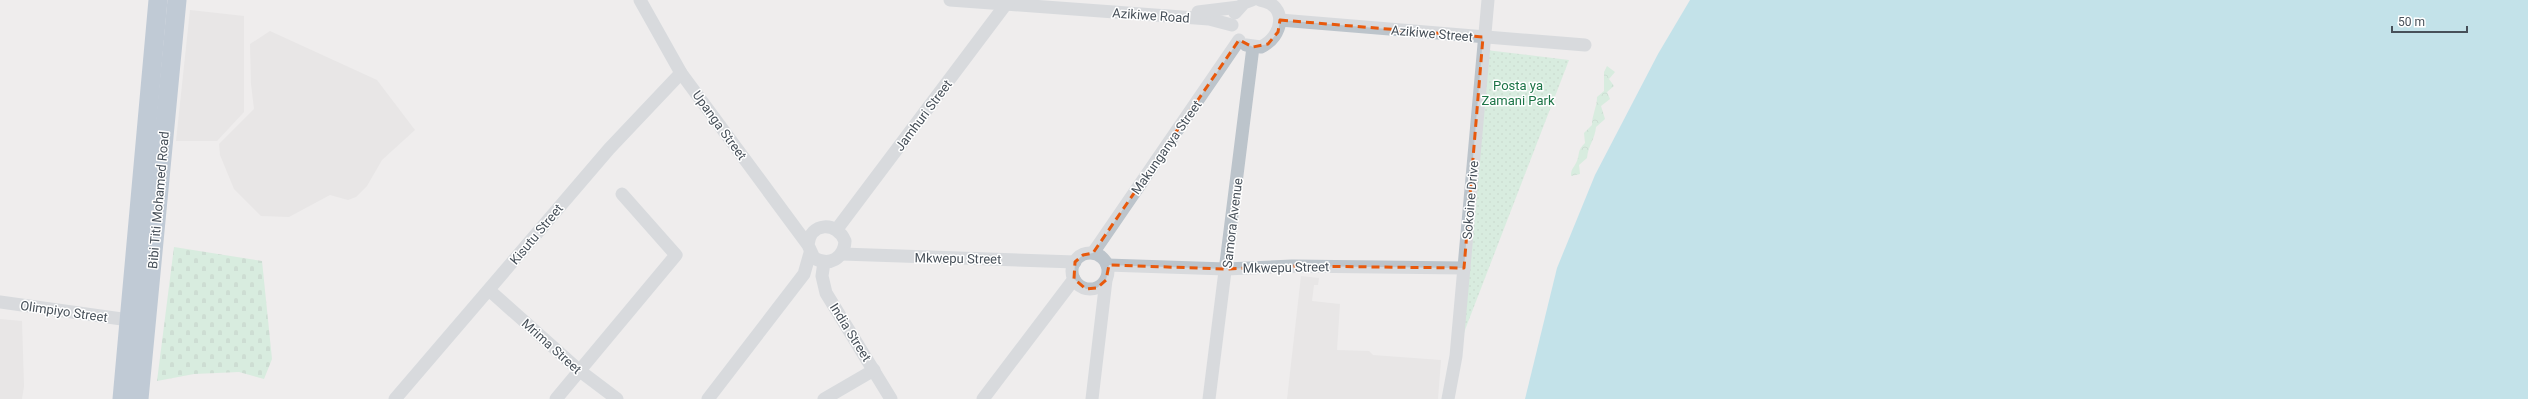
<svg xmlns="http://www.w3.org/2000/svg" width="2528" height="399" viewBox="0 0 2528 399" font-family="Roboto,sans-serif">
<defs>
<pattern id="forest-crowns" width="20" height="18" patternUnits="userSpaceOnUse"><rect width="20" height="18" fill="#bdebce"/><path d="M2 6a3 3 0 1 1 6 0M12 15a3 3 0 1 1 6 0" fill="none" stroke="#a4cbb3"/></pattern>
<pattern id="cemetery-stones" width="16" height="16" patternUnits="userSpaceOnUse"><rect width="16" height="16" fill="#bdebce"/><path d="M2 7V4a2 2 0 0 1 4 0v3zM10 15v-3a2 2 0 0 1 4 0v3z" fill="#a4cbb3"/></pattern>
<pattern id="park-dots" width="8" height="8" patternUnits="userSpaceOnUse"><rect width="8" height="8" fill="#bdebce"/><path d="M2 2h.1M6 6h.1" fill="none" stroke="#a4cbb3" stroke-width="1.8" stroke-linecap="round"/></pattern>
</defs>
<rect width="100%" height="100%" fill="#efeded"/>
<!-- education -->
<g fill="#e0dede">
<path d="M190,10L244,16V112L217,141H176Z"/>
<path d="M270,31L377,80L415,130L382,160L367,186L356,197L348,200L330,195L289,217L261,216L234,189L220,155L219,144L254,109L251,84L250,44Z"/>
<path d="M1301,276L1319,278L1318,285H1314L1312,301L1340,304L1337,350L1369,351L1373,355L1441,360L1438,399H1287Z"/>
<path d="M0,319L22,321L24,386L22,399H0Z"/>
</g>
<!-- forest -->
<path fill="url(#forest-crowns)" d="M1607,66L1615,72L1609,79L1614,86L1607,92L1610,99L1601,106L1605,119L1596,127C1595,139 1588,146 1587,158L1579,165L1580,174L1571,176C1571,168 1574,168 1577,161C1580,153 1577,151 1585,143L1584,133L1592,125C1592,115 1597,107 1597,97L1604,91V72Z"/>
<!-- cemetery -->
<path fill="url(#cemetery-stones)" d="M174,247L262,261L272,359L264,379L239,372L194,374L157,381Z"/>
<!-- park -->
<path fill="url(#park-dots)" d="M1486,50L1569,60L1463,335Z"/>
<!-- water -->
<path fill="#8ed4e5" d="M1690,0H2528V399H1525L1557,268L1595,175L1658,54Z"/>
<g fill="none" stroke-linecap="round" stroke-linejoin="round">
<!-- minor -->
<g stroke="#bcc4cb" stroke-width="13">
<path d="M640,0L681,73L808,245L814,258C830,267 844,258 845,241C837,221 810,222 808,245"/>
<path d="M950,0L1209,19L1232,25"/>
<path d="M1198,12L1239,7"/>
<path d="M1235,13L1244,3L1252,0"/>
<path d="M1280,20L1585,45"/>
<path d="M1246,45L1261,47C1283,37 1289,5 1260,0"/>
<path d="M837,229L1009,0"/>
<path d="M1093,253L1239,40"/>
<circle cx="1090" cy="271" r="18"/>
<path d="M842,254L1075,262"/>
<path d="M824,262L822,276L826,293L891,399"/>
<path d="M1107,265L1226,269L1292,266L1464,268"/>
<path d="M489,290L580,371L617,399"/>
<path d="M0,302L129,320"/>
<path d="M395,399L609,149L681,73"/>
<path d="M556,399L676,255L622,194"/>
<path d="M708,399L804,274L810,253"/>
<path d="M824,399L874,370"/>
<path d="M983,399L1074,279"/>
<path d="M1092,399L1106,280"/>
<path d="M1209,399L1253,47"/>
<path d="M1448,399L1456,356L1488,0"/>
</g>
<!-- highway -->
<g stroke="#88a0b9" stroke-width="19">
<path d="M122,399L158,0"/>
<path d="M139,399L177,0"/>
</g>
</g>
<!-- marked area -->
<path d="M0 0H2528V399H0ZM1280,20L1483,37L1464,268L1292,266L1226,269L1109,265L1106,280L1097,288L1086,289L1074,279L1075,262L1083,255L1093,253L1239,40L1253,47L1268,44L1278,32Z" fill="#efeded" fill-opacity=".55" fill-rule="evenodd"/>
<path fill="none" stroke="#e8590c" stroke-width="3" stroke-dasharray="8 5" stroke-linejoin="round" d="M1280,20L1483,37L1464,268L1292,266L1226,269L1109,265L1106,280L1097,288L1086,289L1074,279L1075,262L1083,255L1093,253L1239,40L1253,47L1268,44L1278,32Z"/>
<g text-anchor="middle" stroke-width="3" stroke-linejoin="round" paint-order="stroke">
<!-- street labels -->
<g font-size="13" fill="#475059" stroke="#fff">
<text transform="translate(1151 15) rotate(4)" y="5">Azikiwe Road</text>
<text transform="translate(1432 33) rotate(5)" y="5">Azikiwe Street</text>
<text transform="translate(923 115) rotate(-53)" y="5">Jamhuri Street</text>
<text transform="translate(720 125) rotate(54)" y="5">Upanga Street</text>
<text transform="translate(1166 147) rotate(-55)" y="5">Makunganya Street</text>
<text transform="translate(158 200) rotate(-85)" y="5">Bibi Titi Mohamed Road</text>
<text transform="translate(1470 200) rotate(-85)" y="5">Sokoine Drive</text>
<text transform="translate(1232 223) rotate(-83)" y="5">Samora Avenue</text>
<text transform="translate(536 234) rotate(-50)" y="5">Kisutu Street</text>
<text transform="translate(958 258) rotate(1)" y="5">Mkwepu Street</text>
<text transform="translate(1286 267) rotate(-1)" y="5">Mkwepu Street</text>
<text transform="translate(64 311) rotate(8)" y="5">Olimpiyo Street</text>
<text transform="translate(851 332) rotate(58)" y="5">India Street</text>
<text transform="translate(552 346) rotate(42)" y="5">Mrima Street</text>
</g>
<!-- park labels -->
<g font-size="13" fill="#1d7447" stroke="#fff">
<text x="1518" y="90">Posta ya<tspan x="1518" dy="15">Zamani Park</tspan></text>
</g>
</g>
<!-- scale -->
<path d="M2392 26v6h75v-6" fill="none" stroke="#475059" stroke-width="2"/>
<text x="2398" y="26" font-size="12" fill="#475059" stroke="#ffffff" stroke-width="3" paint-order="stroke">50 m</text>
</svg>
